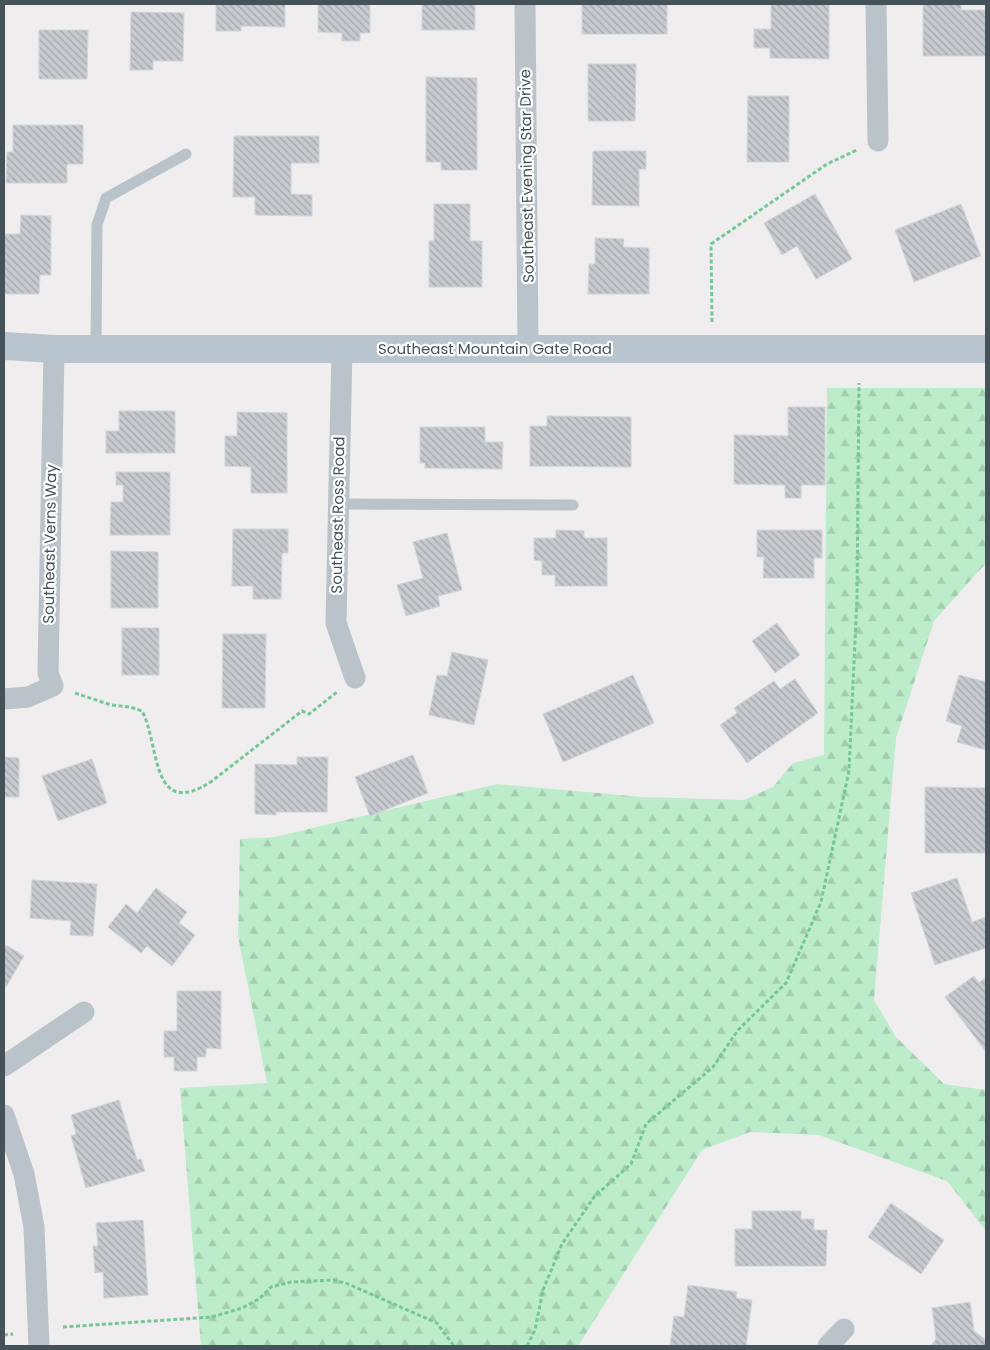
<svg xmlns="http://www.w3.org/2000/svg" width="990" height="1350" viewBox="0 0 990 1350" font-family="Poppins,sans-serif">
<defs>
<pattern id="forest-firs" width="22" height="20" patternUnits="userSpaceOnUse" patternTransform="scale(1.25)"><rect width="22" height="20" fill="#bcecca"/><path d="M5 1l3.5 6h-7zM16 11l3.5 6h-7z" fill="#a3ccb0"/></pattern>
<pattern id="building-back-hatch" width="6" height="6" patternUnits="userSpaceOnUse" patternTransform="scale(1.25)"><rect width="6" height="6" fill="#c7cacf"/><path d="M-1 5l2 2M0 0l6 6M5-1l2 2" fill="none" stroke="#a3a7ab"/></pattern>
</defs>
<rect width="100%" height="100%" fill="#efeded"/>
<!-- forest -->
<path fill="url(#forest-firs)" d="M827,388H986V563L934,621L896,738L874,1000L896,1037L944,1084L986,1090V1231L947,1181L819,1135L750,1132L702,1150L578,1346H201L180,1088L267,1083L238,936L240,839L275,837L497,784L642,797L744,800L773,787L793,763L824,755Z"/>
<!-- building -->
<g fill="url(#building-back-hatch)" stroke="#d1d4d8">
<path d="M216,4H285V27L241,26V31H216Z"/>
<path d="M318,4H370V33H360V41H342V33L318,32Z"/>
<rect x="422" y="4" width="53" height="26"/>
<rect x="582" y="4" width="85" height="30"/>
<path d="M771,4H829V59L770,58V48H754V29H771Z"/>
<path d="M923,4H961V10H986V56H923Z"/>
<path d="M131,12L184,13L183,61H153V70H130Z"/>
<path d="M39,30H88L87,79H39Z"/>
<path d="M588,64H636L635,121H588Z"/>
<path d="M426,77L477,78V170H441V162H426Z"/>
<path d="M748,96H789V162H747Z"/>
<path d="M13,125H83V164H67V183H6L7,152H13Z"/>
<path d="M234,136H319V163H291V194L312,195V216L255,215V197H233Z"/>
<path d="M593,151H646V169H639V206L592,205Z"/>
<path d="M815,194L852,259L816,279L797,246L782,255L764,223Z"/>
<path d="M434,204H470V241H482V287H429V241H434Z"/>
<path d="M961,204L981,256L914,282L895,230Z"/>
<path d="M21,215L51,216V275H40L39,294H4V234H20Z"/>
<path d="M595,238L624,239L623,247L649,248V294H588L589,264H595Z"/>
<path d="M788,407H825V485H801V498H785V485L734,484V435L788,436Z"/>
<path d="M119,411H175V453H106V431H119Z"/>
<path d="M237,412L287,413V493H251V467L225,466V436H237Z"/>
<path d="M547,416L631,417V467L530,466V426H547Z"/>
<path d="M420,427H485V442H503L502,469L425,468V463H420Z"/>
<path d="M116,472H170V535H110L111,502H123V485H116Z"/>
<path d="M233,529H288V553H282L281,599H253V586H232Z"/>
<path d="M556,530L584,531V538H607V586H555V575H542V561L534,560V538H556Z"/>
<path d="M757,530H822V558H814V578H763L764,557H757Z"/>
<path d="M447,533L462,590L438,596L440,606L406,616L397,585L423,578L413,542Z"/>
<path d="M111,551L158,552V608H111Z"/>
<path d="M777,623L800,655L775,673L752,641Z"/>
<rect x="122" y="628" width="37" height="47"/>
<path d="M223,634H266L265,708H222Z"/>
<path d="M452,652L488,660L474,725L429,715L437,675L447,676Z"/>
<path d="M633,675L654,723L563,762L543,714Z"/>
<path d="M959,675L986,682V750L957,742L962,726L946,721Z"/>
<path d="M795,679L818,713L747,763L720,725L737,713L734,708L774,681L780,689Z"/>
<path d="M413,755L428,793L370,816L355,777Z"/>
<path d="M4,757L19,758V797H4Z"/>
<path d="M297,757H328L327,812H276V815L255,814V764L297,765Z"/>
<path d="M92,759L107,803L58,821L42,776Z"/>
<path d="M925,787L986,788V853H925Z"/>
<path d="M957,878L972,922L986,917V948L935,965L911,893Z"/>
<path d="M32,880L97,884L93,936L70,935L71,921L30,918Z"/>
<path d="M156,888L187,912L179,923L195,935L172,966L147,946L141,953L108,927L126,904L137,913Z"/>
<path d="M4,944L24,956L6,987L4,985Z"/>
<path d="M974,976L979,983L986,977V1052L945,997Z"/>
<path d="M177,991H221V1049L206,1048V1057H197V1071H174V1057H164V1031H177Z"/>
<path d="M119,1100L137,1160L141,1159L145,1171L86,1188L71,1136L76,1134L71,1115Z"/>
<path d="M891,1203L944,1240L921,1274L868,1237Z"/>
<path d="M752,1211H801V1219H814V1230H827L826,1266H735V1229H752Z"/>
<path d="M143,1220L148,1295L104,1298L103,1272L95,1273L93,1246H98L96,1223Z"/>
<path d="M688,1285L737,1292L736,1298L752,1300L746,1346H670L674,1316L684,1317Z"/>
<path d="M970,1302L974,1331L986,1340V1346H931L936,1339L932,1308Z"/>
</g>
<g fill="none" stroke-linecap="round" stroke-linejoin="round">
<!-- path -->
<g stroke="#76c797" stroke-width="3" stroke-dasharray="4 2.5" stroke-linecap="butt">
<path d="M712,322L711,244L827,164L857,150"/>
<path d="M75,693L111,705L130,707L142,711C160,744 150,822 212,781L302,711L309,714L337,692"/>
<path d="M63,1327L212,1317L242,1308L259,1299L271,1287L291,1282L334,1280L348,1284L437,1323L454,1346"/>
<path d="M4,1335L13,1334"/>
<path d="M527,1346L535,1330L543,1290L562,1244L594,1197L631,1164L646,1124L713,1067L738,1030L786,983L821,902L849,771L857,597L859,383"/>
</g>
<!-- lane -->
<g stroke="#b9c3c9" stroke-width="11">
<path d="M96,349L97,225L106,198L186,154"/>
<path d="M339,504L573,505"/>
</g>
<!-- street -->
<g stroke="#b9c3c9" stroke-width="21">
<path d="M525,4L528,349"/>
<path d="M876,4L878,141"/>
<path d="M342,349L336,623L355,678"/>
<path d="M4,699L28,697L53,686L48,673L54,349"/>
<path d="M4,1066L84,1012"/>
<path d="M4,1115L24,1174L34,1227L39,1346"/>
<path d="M828,1346L844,1329"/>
</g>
<!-- secondary -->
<path stroke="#b9c5ce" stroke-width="28" d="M4,346L54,349H986"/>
</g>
<g text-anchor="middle" stroke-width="4.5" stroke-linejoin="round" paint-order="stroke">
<!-- street labels -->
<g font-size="15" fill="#465259" stroke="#fff">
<text transform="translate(527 176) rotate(-91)" y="5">Southeast Evening Star Drive</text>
<text x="495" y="354">Southeast Mountain Gate Road</text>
<text transform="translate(338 515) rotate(-89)" y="5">Southeast Ross Road</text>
<text transform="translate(50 544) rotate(-89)" y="5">Southeast Verns Way</text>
</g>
</g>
<!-- border -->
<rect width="990" height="1350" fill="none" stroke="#465259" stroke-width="10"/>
</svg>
